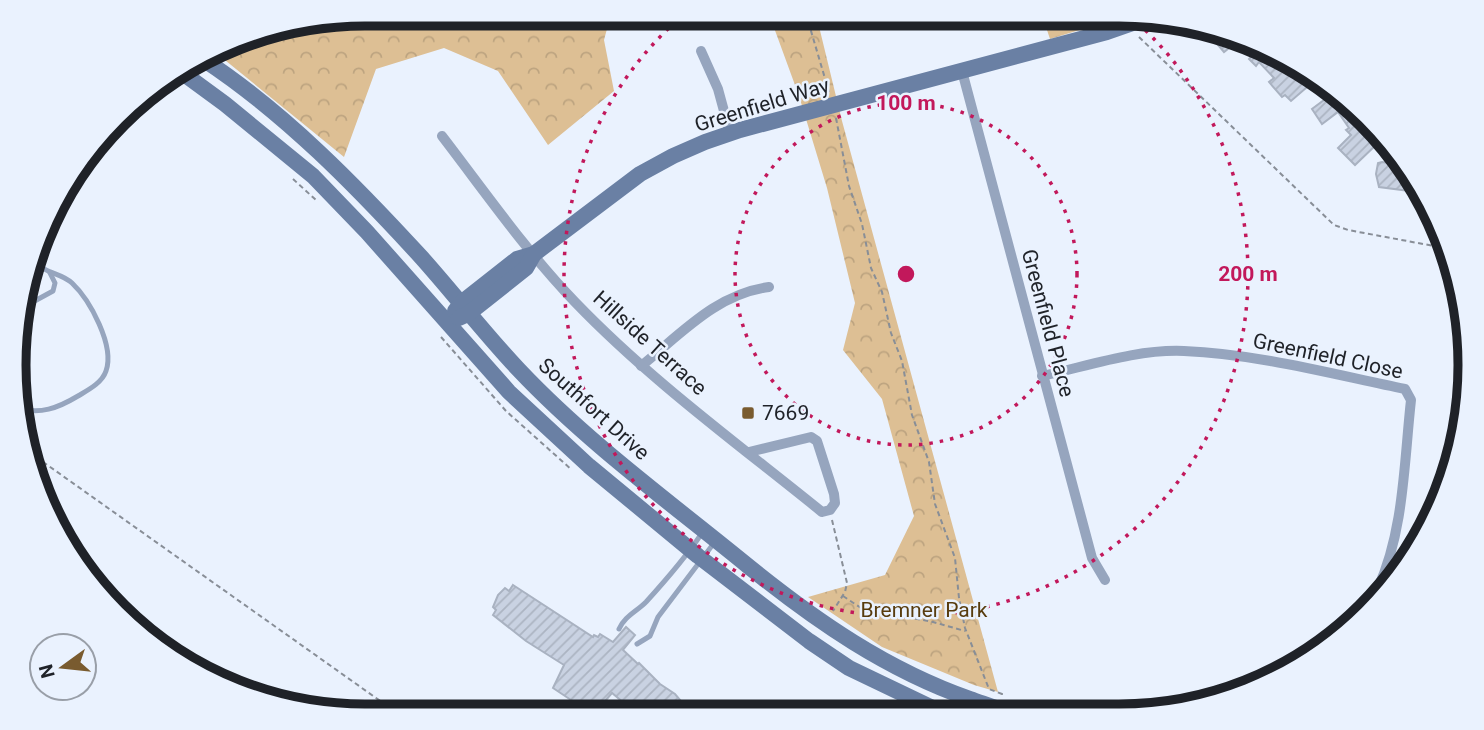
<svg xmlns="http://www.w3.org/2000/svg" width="1484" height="730" viewBox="0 0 1484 730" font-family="Roboto,sans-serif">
<defs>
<pattern id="park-crowns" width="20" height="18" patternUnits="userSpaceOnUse" patternTransform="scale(1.75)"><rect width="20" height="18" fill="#ddbf94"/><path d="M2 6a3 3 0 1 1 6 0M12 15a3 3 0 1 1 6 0" fill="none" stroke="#bda480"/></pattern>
<pattern id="building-hatch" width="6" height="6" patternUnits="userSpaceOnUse" patternTransform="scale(1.75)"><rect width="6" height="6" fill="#c9d2e2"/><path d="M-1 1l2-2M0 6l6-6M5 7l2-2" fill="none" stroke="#acb4c2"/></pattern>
</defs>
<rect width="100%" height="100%" fill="#eaf2fe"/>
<!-- park -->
<g fill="url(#park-crowns)">
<path d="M365,14H611L604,40L614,91L548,145L498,71L444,48L376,69L344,157L215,52L252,33Z"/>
<path d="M769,14H816L842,121L998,692L974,685L882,647L808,597L885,575L914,516L882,399L843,350L855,303L827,188L799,96Z"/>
<path d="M1042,15H1121L1122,17L1050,39Z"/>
</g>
<!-- building -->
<g fill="url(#building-hatch)" stroke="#a9b2c1" stroke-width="2">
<path d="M1207,32L1238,41L1224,52Z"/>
<path d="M1261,47L1274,50L1298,71L1299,70L1314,81L1291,101L1285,95L1282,97L1269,82L1274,78L1259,62L1256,66L1249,59Z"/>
<path d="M1332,94L1351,109L1347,111L1378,143L1355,165L1338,148L1351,135L1346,130L1349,128L1338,112L1322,124L1312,109Z"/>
<path d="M1382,162L1401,165L1417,192L1379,187L1376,174L1378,163Z"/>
<path d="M513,585L593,637L594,635L598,637L600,634L613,642L626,627L635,635L623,650L638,664L639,663L660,684L675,694L692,714H637L612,693L593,715H581L569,704L571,700L553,688L564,665L526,641L493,615L496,610L493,607L498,595L505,588L509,591Z"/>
</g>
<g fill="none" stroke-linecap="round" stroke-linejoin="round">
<!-- path -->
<g stroke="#888e97" stroke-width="2" stroke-dasharray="5 3.5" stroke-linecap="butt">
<path d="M806,14L829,92"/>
<path d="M1139,37L1334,225L1348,230L1450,249"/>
<path d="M231,44L240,45L339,26L360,15"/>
<path d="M836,118L849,186L862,224L871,268L882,292L891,333L902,361L912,415L929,462L935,504L955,558L959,598L965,628L989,689L1002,694L1001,696"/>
<path d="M293,179L317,201"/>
<path d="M441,337L506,411L572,470"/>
<path d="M29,452L400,715"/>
<path d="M832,520L847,583L845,592L833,611"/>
<path d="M843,596L861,608L933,622L965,631"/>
</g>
<!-- lane -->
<g stroke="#96a5be" stroke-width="5">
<path d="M20,309L53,291L55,283L50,273"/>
<path d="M17,408C40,415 58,408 78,396C88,390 102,383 106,371C115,346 90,300 72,283C60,272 47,275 35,261"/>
<path d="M619,629C625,616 636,612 646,602C666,580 686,557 702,533"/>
<path d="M637,644L650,636L658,617L714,543"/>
</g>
<!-- street -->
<g stroke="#96a5be" stroke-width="10">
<path d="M701,51L718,89L730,133"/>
<path d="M962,71L1092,558L1105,580"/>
<path d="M442,136C485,192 526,251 575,302C650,380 738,444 822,512L830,510L835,503L834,494L817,441L811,437L749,452"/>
<path d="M641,366C681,334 716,294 769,287"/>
<path d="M1042,376C1088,366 1137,349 1184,351C1258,354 1332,374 1405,389L1411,400C1404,463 1404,531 1378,588"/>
</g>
<!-- secondary -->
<g stroke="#6a80a4" stroke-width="16">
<path d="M203,59C285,113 356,186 422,258C455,295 485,334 519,370C588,443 671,503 748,566C816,621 887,670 970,699C985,704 1000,711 1015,713"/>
<path d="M180,71L225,104L313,176L367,232L509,392L589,466L698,556L809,641L849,668L945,714"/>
<path d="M455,311L461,303L517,259L534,254"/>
<path d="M459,318L468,314L526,268L534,254L640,174L673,156L705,142L740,130L1107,32L1150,17"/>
</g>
</g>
<!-- distance rings -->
<g fill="none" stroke="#c2185b" stroke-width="3.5" stroke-dasharray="3.5 7">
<circle cx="906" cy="274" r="171"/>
<path d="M1130 16A342 342 0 1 1 682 16"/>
</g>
<!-- markers -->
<rect fill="#795b2f" stroke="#eaf2fe" stroke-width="2.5" x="741" y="406" width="14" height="14" rx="3.5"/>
<g text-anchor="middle" stroke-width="5" stroke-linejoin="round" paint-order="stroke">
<!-- street labels -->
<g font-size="21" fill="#1f2228" stroke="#eaf2fe">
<text transform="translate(762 105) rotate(-17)" y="7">Greenfield Way</text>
<text transform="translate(1048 323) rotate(75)" y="7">Greenfield Place</text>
<text transform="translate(650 343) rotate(42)" y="7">Hillside Terrace</text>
<text transform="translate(1328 356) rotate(12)" y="7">Greenfield Close</text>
<text transform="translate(594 409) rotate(42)" y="7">Southfort Drive</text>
</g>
<!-- poi labels -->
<g font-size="21" fill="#1f2228" stroke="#eaf2fe" text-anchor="start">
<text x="762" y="420">7669</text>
</g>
<!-- park labels -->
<g font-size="21" fill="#583c0e" stroke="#eaf2fe">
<text x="924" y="617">Bremner Park</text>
</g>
</g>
<!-- crop -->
<path d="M0 0H1484V730H0ZM365 26H1119A339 339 0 0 1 1458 365V365A339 339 0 0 1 1119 704H365A339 339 0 0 1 26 365V365A339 339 0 0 1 365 26Z" fill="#eaf2fe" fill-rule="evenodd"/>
<path fill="none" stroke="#1f2228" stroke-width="9" d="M365 26H1119A339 339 0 0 1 1458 365V365A339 339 0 0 1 1119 704H365A339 339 0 0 1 26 365V365A339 339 0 0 1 365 26Z"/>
<circle cx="906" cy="274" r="10" fill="#c2185b" stroke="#eaf2fe" stroke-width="3.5"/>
<g font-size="21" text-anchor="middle" font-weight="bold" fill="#c2185b" stroke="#eaf2fe" stroke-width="5" stroke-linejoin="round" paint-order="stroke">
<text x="906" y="110">100 m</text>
<text x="1248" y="281">200 m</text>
</g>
<!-- north arrow -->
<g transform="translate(63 667) rotate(255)"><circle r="33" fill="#eaf2fe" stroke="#999fa8" stroke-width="2"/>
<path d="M0-5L12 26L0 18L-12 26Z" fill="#795b2f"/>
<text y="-10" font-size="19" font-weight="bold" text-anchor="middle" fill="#1f2228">N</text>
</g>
</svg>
